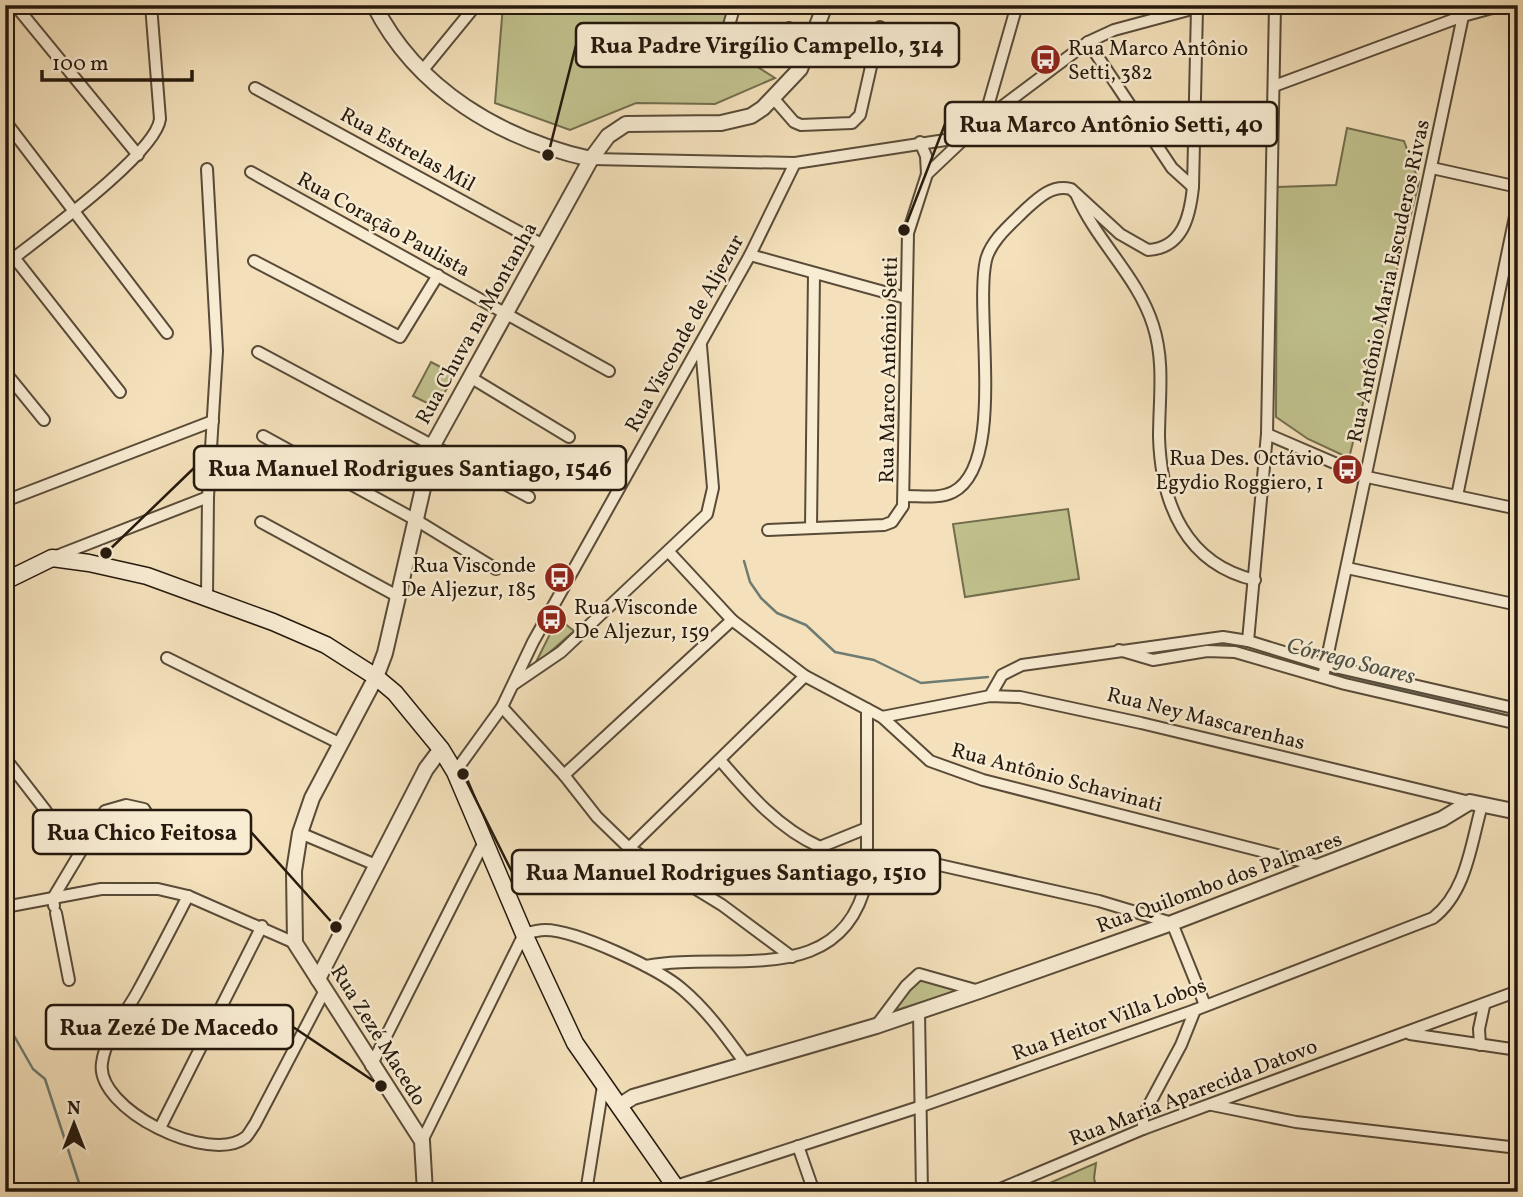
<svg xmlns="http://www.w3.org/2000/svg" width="1523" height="1197" viewBox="0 0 1523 1197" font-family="Vollkorn,serif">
<rect width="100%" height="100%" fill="#f4e1bb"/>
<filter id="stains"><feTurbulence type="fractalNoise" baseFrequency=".00286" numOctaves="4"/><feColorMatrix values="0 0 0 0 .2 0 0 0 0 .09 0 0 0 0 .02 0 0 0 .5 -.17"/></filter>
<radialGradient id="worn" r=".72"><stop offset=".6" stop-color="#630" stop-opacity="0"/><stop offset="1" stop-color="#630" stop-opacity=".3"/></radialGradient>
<!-- green -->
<g fill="#c0c18d" stroke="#726d4d" stroke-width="2">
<path d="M503,5H730L718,42L775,78L715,104L636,103L570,130L495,103Z"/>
<path d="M1347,128L1404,141L1419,182L1349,458L1308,439L1276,417L1277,187L1336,185Z"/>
<path d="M431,362L454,374L437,408L413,396Z"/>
<path d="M1068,509L1079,579L965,597L953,524Z"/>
<path d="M558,618L574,631L534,666Z"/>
<path d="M920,978L963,989L888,1013Z"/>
<path d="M1096,1163L1094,1178L1097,1191L1045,1185Z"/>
</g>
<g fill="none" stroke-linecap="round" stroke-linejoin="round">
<!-- stream -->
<g stroke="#6d7b72" stroke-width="2.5">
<path d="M744,561L750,582L761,598L777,613L806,625L835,652L874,660L921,683L988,677"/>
<path d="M1176,649L1218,644L1235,647"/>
<path d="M1251,651L1319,669"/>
<path d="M1326,671L1518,718"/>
<path d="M5,1020L33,1069L45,1079L82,1192"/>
</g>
<defs>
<g id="minor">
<path d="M15,5L138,155"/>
<path d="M735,5L726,35C731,51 755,61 770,50C777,44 783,35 789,28"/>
<path d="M5,7L7,5"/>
<path d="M1088,42L1172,168L1193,187"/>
<path d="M422,71L476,5"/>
<path d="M1274,86L1463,16L1503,5"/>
<path d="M255,88L543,245"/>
<path d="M774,99L794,122L801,125L852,123L860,115L880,27"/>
<path d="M984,120L1017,5"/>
<path d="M5,121L167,333"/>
<path d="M920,142L926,156L927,174"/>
<path d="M591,159L795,163L965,137"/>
<path d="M1432,168L1518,187"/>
<path d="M207,169L217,351L208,497L207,597"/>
<path d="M251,172L609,371"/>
<path d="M1077,196C1097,242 1138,277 1153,325C1165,362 1159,399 1159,437C1161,504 1186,564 1255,580"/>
<path d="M5,246L120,392"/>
<path d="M750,255L906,298"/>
<path d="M254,261L400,337L438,275"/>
<path d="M5,265C36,240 156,154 160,119L151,5"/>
<path d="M258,352L529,497"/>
<path d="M5,372L44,420"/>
<path d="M470,377L569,437"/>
<path d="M1267,434L1367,477L1518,509"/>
<path d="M263,436L416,520L496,569"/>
<path d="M906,496C921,496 939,499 953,492C1007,464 974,311 986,260C991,240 1011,224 1025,210C1038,198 1052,184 1071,189L1120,234L1148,250C1183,248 1190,216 1193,187L1197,8"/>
<path d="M1457,496L1518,202"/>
<path d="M5,501L213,421"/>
<path d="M261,522L399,597"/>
<path d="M811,528L814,273"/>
<path d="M768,530L884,525L892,522L903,506L908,233L927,174L984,120L1088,42L1114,30L1207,5"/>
<path d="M669,552L732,620L805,676L882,717L930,761L983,780L1320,866"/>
<path d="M54,557L208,497"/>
<path d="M1347,568L1518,605"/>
<path d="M1248,641L1267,434L1275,5"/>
<path d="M1119,650L1153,660L1207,651L1235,652L1345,684L1518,724"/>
<path d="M167,658L341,744"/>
<path d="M1323,677L1463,16"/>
<path d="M514,684L561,652L707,514L713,488L701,346"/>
<path d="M990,696L1002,675L1022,665L1223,637L1248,641L1326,665L1518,709"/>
<path d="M502,707L564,775L597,817L629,848L722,905L792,957"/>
<path d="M882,717L990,696L1020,697L1141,723L1470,802"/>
<path d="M5,758L46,811"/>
<path d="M720,760C750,795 778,828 820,847L867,828"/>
<path d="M455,772L502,707L533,642L750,255L795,163"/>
<path d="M564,775L732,620"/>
<path d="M300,833L376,865"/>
<path d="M629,848L805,676"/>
<path d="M917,860L1099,901L1172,923L1205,1005"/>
<path d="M188,896C172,927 155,960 138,991C126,1013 105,1038 102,1063C95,1109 210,1166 246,1137C249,1134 252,1128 255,1124L324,992"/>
<path d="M54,906L53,898L105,811L126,805L144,809L152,822V839"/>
<path d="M5,907L101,889H158L188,896L295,943"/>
<path d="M56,913L69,980"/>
<path d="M646,966C726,950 842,992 867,879V709"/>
<path d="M919,1012L922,1192"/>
<path d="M876,1026L906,986L919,974L979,991"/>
<path d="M1410,1034L1518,1050"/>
<path d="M1480,1045L1479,1029L1484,1006"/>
<path d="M371,1066L484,842"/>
<path d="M1212,1105L1296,1122L1518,1148"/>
<path d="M160,1128L262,926"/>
<path d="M1143,1129V1116L1181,1045L1195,1010"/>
<path d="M422,1141L524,934C531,932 538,930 545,930C576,930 659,969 682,989C707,1010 726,1037 745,1063"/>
<path d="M798,1146L814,1192"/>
<path d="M676,1186L919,1107L1195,1010L1433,918C1467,892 1471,843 1482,805"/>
<path d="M1005,1188L1044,1192"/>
<path d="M586,1192L603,1086"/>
<path d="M993,1192L1143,1129L1518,991"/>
</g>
<g id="tertiary">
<path d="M374,5C417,90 501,139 591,159"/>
<path d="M318,979L426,769L441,749"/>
<path d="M619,1106L633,1097L876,1026L979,991L1172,923L1442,819L1470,802L1518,812"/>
<path d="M425,1192L422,1141L295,943L294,871L300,833L312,798L376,677L385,653L433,445L591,159L608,136L626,124L721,123L751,116L763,108L800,69L825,5"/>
</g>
<path id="secondary" d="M5,581L52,558L89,563L147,576L273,622L326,645L376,677L395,693L441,749L455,772L524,934L575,1043L679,1192"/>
</defs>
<!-- minor casing -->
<use href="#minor" stroke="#594b38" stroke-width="14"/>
<!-- tertiary casing -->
<use href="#tertiary" stroke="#594b38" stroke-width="18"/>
<!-- secondary casing -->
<use href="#secondary" stroke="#25190d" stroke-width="19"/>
<!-- minor -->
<use href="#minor" stroke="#f8ecd3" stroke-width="10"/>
<!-- tertiary -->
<use href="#tertiary" stroke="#f8ecd3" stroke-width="14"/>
<!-- secondary -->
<use href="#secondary" stroke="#f8ecd3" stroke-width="16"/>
</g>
<!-- icons -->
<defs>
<symbol id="bus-disc" viewBox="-11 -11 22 22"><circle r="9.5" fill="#8f2418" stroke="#f8ecd3"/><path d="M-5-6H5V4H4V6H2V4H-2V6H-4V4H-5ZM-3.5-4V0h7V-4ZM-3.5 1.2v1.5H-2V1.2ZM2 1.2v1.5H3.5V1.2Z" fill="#fff"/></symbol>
</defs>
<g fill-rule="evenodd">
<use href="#bus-disc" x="1028" y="42" width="35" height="35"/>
<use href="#bus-disc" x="1330" y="452" width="35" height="35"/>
<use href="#bus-disc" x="542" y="560" width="35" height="35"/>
<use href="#bus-disc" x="534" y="602" width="35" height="35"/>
</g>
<g text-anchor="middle" stroke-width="5" stroke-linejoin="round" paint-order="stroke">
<!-- poi labels -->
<g font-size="21" fill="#25190d" stroke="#f8ecd3" text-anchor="start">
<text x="1068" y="55">Rua Marco Antônio<tspan x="1068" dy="24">Setti, 382</tspan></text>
<text x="1324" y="465" text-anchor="end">Rua Des. Octávio<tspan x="1324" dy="24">Egydio Roggiero, 1</tspan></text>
<text x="536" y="572" text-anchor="end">Rua Visconde<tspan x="536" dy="24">De Aljezur, 185</tspan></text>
<text x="574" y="614">Rua Visconde<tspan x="574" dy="24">De Aljezur, 159</tspan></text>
</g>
<!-- street labels -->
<g font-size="21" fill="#25190d" stroke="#f8ecd3">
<text transform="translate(408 149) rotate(29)" y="7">Rua Estrelas Mil</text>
<text transform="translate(384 224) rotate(29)" y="7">Rua Coração Paulista</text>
<text transform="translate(1388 281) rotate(-78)" y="7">Rua Antônio Maria Escuderos Rivas</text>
<text transform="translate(476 323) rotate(-61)" y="7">Rua Chuva na Montanha</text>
<text transform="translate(684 333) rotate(-61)" y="7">Rua Visconde de Aljezur</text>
<text transform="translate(888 370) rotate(-89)" y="7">Rua Marco Antônio Setti</text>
<text transform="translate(1206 718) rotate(14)" y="7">Rua Ney Mascarenhas</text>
<text transform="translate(1057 777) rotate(15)" y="7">Rua Antônio Schavinati</text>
<text transform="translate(1219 882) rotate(-20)" y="7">Rua Quilombo dos Palmares</text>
<text transform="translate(1109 1019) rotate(-20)" y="7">Rua Heitor Villa Lobos</text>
<text transform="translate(379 1035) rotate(58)" y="7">Rua Zezé Macedo</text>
<text transform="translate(1193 1092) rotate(-21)" y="7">Rua Maria Aparecida Datovo</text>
</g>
<!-- water labels -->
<g font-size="23" font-style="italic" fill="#4f5248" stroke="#f8ecd3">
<text transform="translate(1351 660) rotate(14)" y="8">Córrego Soares</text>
</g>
</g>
<!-- callouts -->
<path fill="none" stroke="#25190d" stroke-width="2.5" d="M548 155L576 45M904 230L945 124M106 553L194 468M336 927L251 832M463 774L512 872M381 1086L293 1027"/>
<g fill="#25190d" stroke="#f8ecd3" stroke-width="2.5">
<circle cx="548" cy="155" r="7"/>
<circle cx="904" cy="230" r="7"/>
<circle cx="106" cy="553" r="7"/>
<circle cx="336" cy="927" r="7"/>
<circle cx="463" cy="774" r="7"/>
<circle cx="381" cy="1086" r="7"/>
</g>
<g fill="#f8ecd3" stroke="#25190d" stroke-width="2.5">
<rect x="576" y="23" width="383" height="44" rx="7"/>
<rect x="945" y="102" width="332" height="44" rx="7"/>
<rect x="194" y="446" width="432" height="44" rx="7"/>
<rect x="33" y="810" width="218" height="44" rx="7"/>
<rect x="512" y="850" width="428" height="44" rx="7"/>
<rect x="46" y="1005" width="247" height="44" rx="7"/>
</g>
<g font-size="23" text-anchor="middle" font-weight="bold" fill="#25190d">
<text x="767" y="53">Rua Padre Virgílio Campello, 314</text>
<text x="1111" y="132">Rua Marco Antônio Setti, 40</text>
<text x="410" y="476">Rua Manuel Rodrigues Santiago, 1546</text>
<text x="142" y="840">Rua Chico Feitosa</text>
<text x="726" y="880">Rua Manuel Rodrigues Santiago, 1510</text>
<text x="169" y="1035">Rua Zezé De Macedo</text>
</g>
<!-- margin -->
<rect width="1523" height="1197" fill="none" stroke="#f4e1bb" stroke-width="28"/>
<rect x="7" y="7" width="1509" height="1183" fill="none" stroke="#25190d" stroke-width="3.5"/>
<rect x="14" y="14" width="1495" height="1169" fill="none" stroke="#25190d" stroke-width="2"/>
<!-- north arrow -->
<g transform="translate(74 1124)" stroke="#f8ecd3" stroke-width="5" paint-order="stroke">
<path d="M0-5L12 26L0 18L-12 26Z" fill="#25190d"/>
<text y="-10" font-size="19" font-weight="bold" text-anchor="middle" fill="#25190d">N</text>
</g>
<!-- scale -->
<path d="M42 70v10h150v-10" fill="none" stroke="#25190d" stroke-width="3.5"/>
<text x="52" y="70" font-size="21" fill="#25190d" stroke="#f8ecd3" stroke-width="5" paint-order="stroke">100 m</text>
<rect width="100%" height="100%" filter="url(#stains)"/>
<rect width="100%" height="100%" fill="url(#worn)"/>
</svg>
